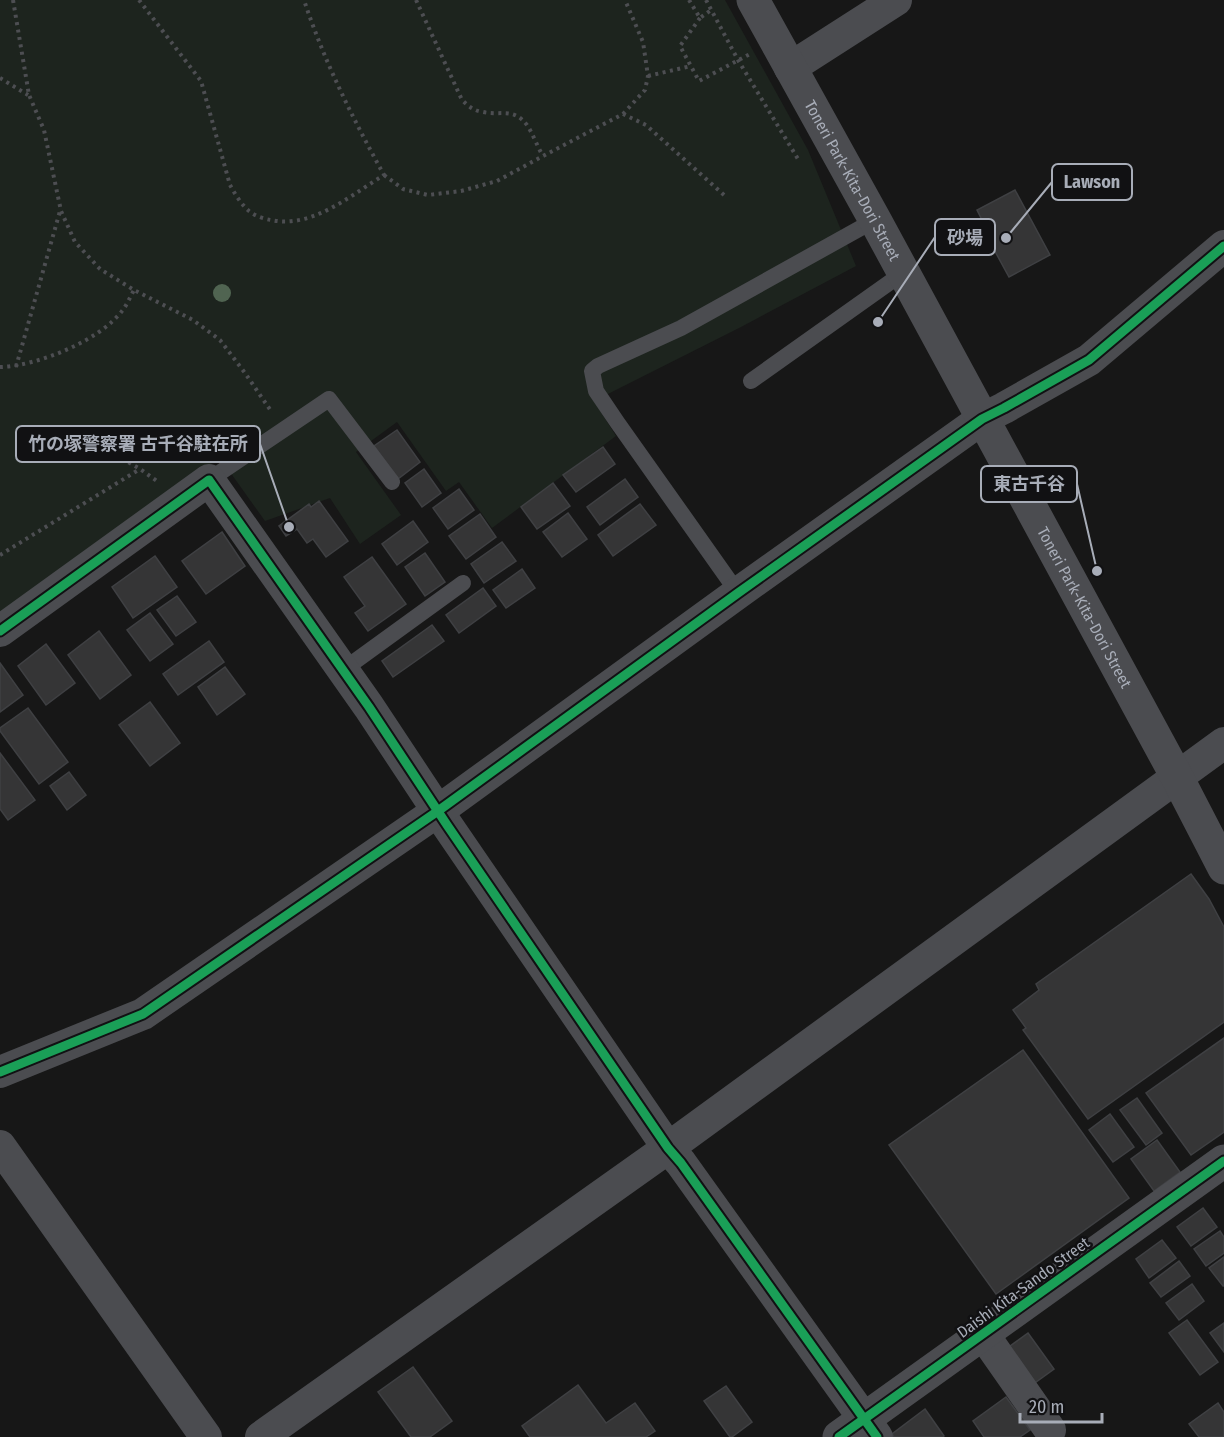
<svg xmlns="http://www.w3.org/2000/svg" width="1224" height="1437" font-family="'Fira Sans Condensed','Noto Sans JP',sans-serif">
<rect width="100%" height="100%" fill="#171717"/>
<path fill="#1d241e" d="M0 0H725L808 150 856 266 741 327 594 401 616 436 492 528 459 482 446 491 397 422 356 452 401 515 360 544 330 498 265 521 220 458 183 481 0 613Z"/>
<g fill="#353536" stroke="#3f4043" stroke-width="1.5">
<path d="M1015 190 1050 255 1009 277 980 224 983 222 977 210Z"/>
<path d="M397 430 420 462 398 479 374 446Z"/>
<path d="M603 447 615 464 576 492 563 475Z"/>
<path d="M424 469 441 493 422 507 405 483Z"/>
<path d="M625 479 638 497 600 525 587 507Z"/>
<path d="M553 483 570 506 537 529 521 507Z"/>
<path d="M459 489 474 510 448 529 433 508Z"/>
<path d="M319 501 348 541 326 557 313 539 307 543 297 529 286 536 279 526 309 504 311 507Z"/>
<path d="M640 504 656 525 613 556 598 535Z"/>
<path d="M568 513 587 539 562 557 543 532Z"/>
<path d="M480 514 496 537 466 559 449 536Z"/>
<path d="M413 521 428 542 397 565 382 544Z"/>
<path d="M222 532 245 566 206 594 182 561Z"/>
<path d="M502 542 516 561 484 583 471 564Z"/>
<path d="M425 553 445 582 425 596 405 567Z"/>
<path d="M155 556 177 587 133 618 112 587Z"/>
<path d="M372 557 406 604 368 631 355 613 365 606 344 577Z"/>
<path d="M522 569 535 588 506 608 493 590Z"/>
<path d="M483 588 496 606 459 633 446 615Z"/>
<path d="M177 596 196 622 176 636 157 610Z"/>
<path d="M150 613 173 644 150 661 127 630Z"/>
<path d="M432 625 444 641 393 677 382 661Z"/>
<path d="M99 631 131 675 100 699 68 655Z"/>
<path d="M209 641 224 662 178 695 163 674Z"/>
<path d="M46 644 75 683 46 705 18 666Z"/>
<path d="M0 663 23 695 0 712Z"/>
<path d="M225 667 245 694 217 715 198 687Z"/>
<path d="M150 702 180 743 150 766 119 725Z"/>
<path d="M28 708 68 762 39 784 0 731V728Z"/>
<path d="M0 753 35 800 8 820 0 809Z"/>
<path d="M69 772 86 795 67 810 50 786Z"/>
<path d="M1191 874 1209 899 1224 927V1022L1088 1119 1023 1030 1026 1028 1013 1010 1039 990 1036 984Z"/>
<path d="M1224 1038V1132L1191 1155 1146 1093Z"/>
<path d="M1023 1050 1129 1198 996 1294 889 1145Z"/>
<path d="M1137 1098 1162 1133 1146 1145 1120 1110Z"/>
<path d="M1110 1114 1134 1147 1113 1162 1089 1130Z"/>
<path d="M1157 1140 1180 1172 1154 1191 1131 1159Z"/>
<path d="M1203 1208 1217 1227 1191 1246 1177 1227Z"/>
<path d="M1220 1231 1224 1237V1253L1206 1266 1194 1249Z"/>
<path d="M1162 1240 1176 1258 1149 1278 1136 1259Z"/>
<path d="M1224 1257V1286H1223L1209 1268Z"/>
<path d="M1179 1261 1190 1276 1161 1297 1150 1283Z"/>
<path d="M1192 1284 1204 1301 1179 1320 1166 1303Z"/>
<path d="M1187 1320 1218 1362 1200 1375 1169 1333Z"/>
<path d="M1224 1323V1352L1210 1333Z"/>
<path d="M1028 1333 1054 1369 1032 1385 1006 1349Z"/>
<path d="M413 1367 452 1421 430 1437H411L378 1392Z"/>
<path d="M578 1385 606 1423 635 1403 655 1431 646 1437H530L522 1426Z"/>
<path d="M726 1386 752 1422 732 1437H730L704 1401Z"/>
<path d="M1006 1397 1030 1430 1020 1437H984L973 1421Z"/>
<path d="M1218 1403 1224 1412V1437H1199L1189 1424Z"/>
<path d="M925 1409 944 1436 943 1437H894L892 1434Z"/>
</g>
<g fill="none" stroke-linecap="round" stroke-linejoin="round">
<g stroke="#4d4e52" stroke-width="4" stroke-dasharray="3 4.5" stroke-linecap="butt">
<path d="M13 0 29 95 44 130 61 211 75 242 100 269 134 290 193 320 220 340 245 373 271 411"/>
<path d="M139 0 201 81 230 185C235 194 241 204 249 211 255 216 264 219 271 220 312 229 351 195 384 175 353 119 324 61 304 0"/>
<path d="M416 0 462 100C468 106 474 111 483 112 501 116 513 107 527 125 533 134 537 146 543 156"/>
<path d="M689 0 700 18 711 10"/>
<path d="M706 0 738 60 798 159"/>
<path d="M700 18 680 46 699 81 750 54"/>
<path d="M648 76 691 66"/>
<path d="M0 78 28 95"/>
<path d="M623 114 645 90 648 76 643 42 625 0"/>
<path d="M384 175 403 189 428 195 461 191 497 181 543 156 623 114 646 125 725 196"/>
<path d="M0 367C37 366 99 341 122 311 127 305 130 297 134 290"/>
<path d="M16 367 60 211"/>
<path d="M109 451 140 469 157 481"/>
<path d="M0 555 140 469"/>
</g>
<g stroke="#4b4c50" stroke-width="16">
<path d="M751 381 903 273"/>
<path d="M209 480 329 399 392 482"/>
<path d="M738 593 617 422 596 391 592 371 598 366 681 328 875 220"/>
<path d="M343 670 463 583"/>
</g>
<g stroke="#4b4c50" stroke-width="32">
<path d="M790 68 896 0"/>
<path d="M0 631 209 480 369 707 447 825 668 1148 681 1163 877 1437"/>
<path d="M0 1072 143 1014 438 811 738 593 982 419 1004 408 1089 360 1224 246"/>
<path d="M0 1146 206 1437"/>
<path d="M983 1334 1050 1430"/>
<path d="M261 1437 668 1148 1224 743"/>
</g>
<g stroke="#4b4c50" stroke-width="33">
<path id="s1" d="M753 0 875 220 1177 777 1224 868"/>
<path d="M839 1437 1224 1161"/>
</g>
<defs>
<g id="cycleway">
<path d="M0 631 209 480 369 707 447 825 668 1148 681 1163 877 1437"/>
<path d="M0 1072 143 1014 438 811 738 593 982 419 1004 408 1089 360 1224 246"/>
<path d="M839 1437 1224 1161"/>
</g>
</defs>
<use href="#cycleway" stroke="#111113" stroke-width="13"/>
<use href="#cycleway" stroke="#1a9f57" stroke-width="9"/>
</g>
<circle fill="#506451" cx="222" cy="293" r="9"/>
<g text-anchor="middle" stroke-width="5" stroke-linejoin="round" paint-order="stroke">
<g font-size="16" fill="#a8adb8" stroke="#111113">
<text dy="6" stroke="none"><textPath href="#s1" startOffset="206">Toneri Park-Kita-Dori Street</textPath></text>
<text dy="6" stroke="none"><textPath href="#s1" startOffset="692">Toneri Park-Kita-Dori Street</textPath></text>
<text transform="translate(1023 1287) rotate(-36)" y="6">Daishi Kita-Sando Street</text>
</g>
</g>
<path fill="none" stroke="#a8adb8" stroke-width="2" d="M1006 238L1052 182M878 322L935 237M289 527L260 444M1097 571L1077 484"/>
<g fill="#a8adb8" stroke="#111113" stroke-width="2">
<circle cx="1006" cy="238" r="6"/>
<circle cx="878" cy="322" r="6"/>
<circle cx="289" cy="527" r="6"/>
<circle cx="1097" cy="571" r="6"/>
</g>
<g fill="#111113" stroke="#a8adb8" stroke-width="2">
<rect x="1052" y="164" width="80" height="36" rx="6"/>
<rect x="935" y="219" width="60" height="36" rx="6"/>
<rect x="16" y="426" width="244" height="36" rx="6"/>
<rect x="981" y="466" width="96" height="36" rx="6"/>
</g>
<g font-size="18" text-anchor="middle" font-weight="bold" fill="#a8adb8">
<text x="1092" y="188">Lawson</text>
<text x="965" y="244">砂場</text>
<text x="138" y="450">竹の塚警察署 古千谷駐在所</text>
<text x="1029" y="490">東古千谷</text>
</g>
<path d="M1020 1413v9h82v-9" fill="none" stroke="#a8adb8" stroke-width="3"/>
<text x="1029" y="1413" font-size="18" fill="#a8adb8" stroke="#111113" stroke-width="4.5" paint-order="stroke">20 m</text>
</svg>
